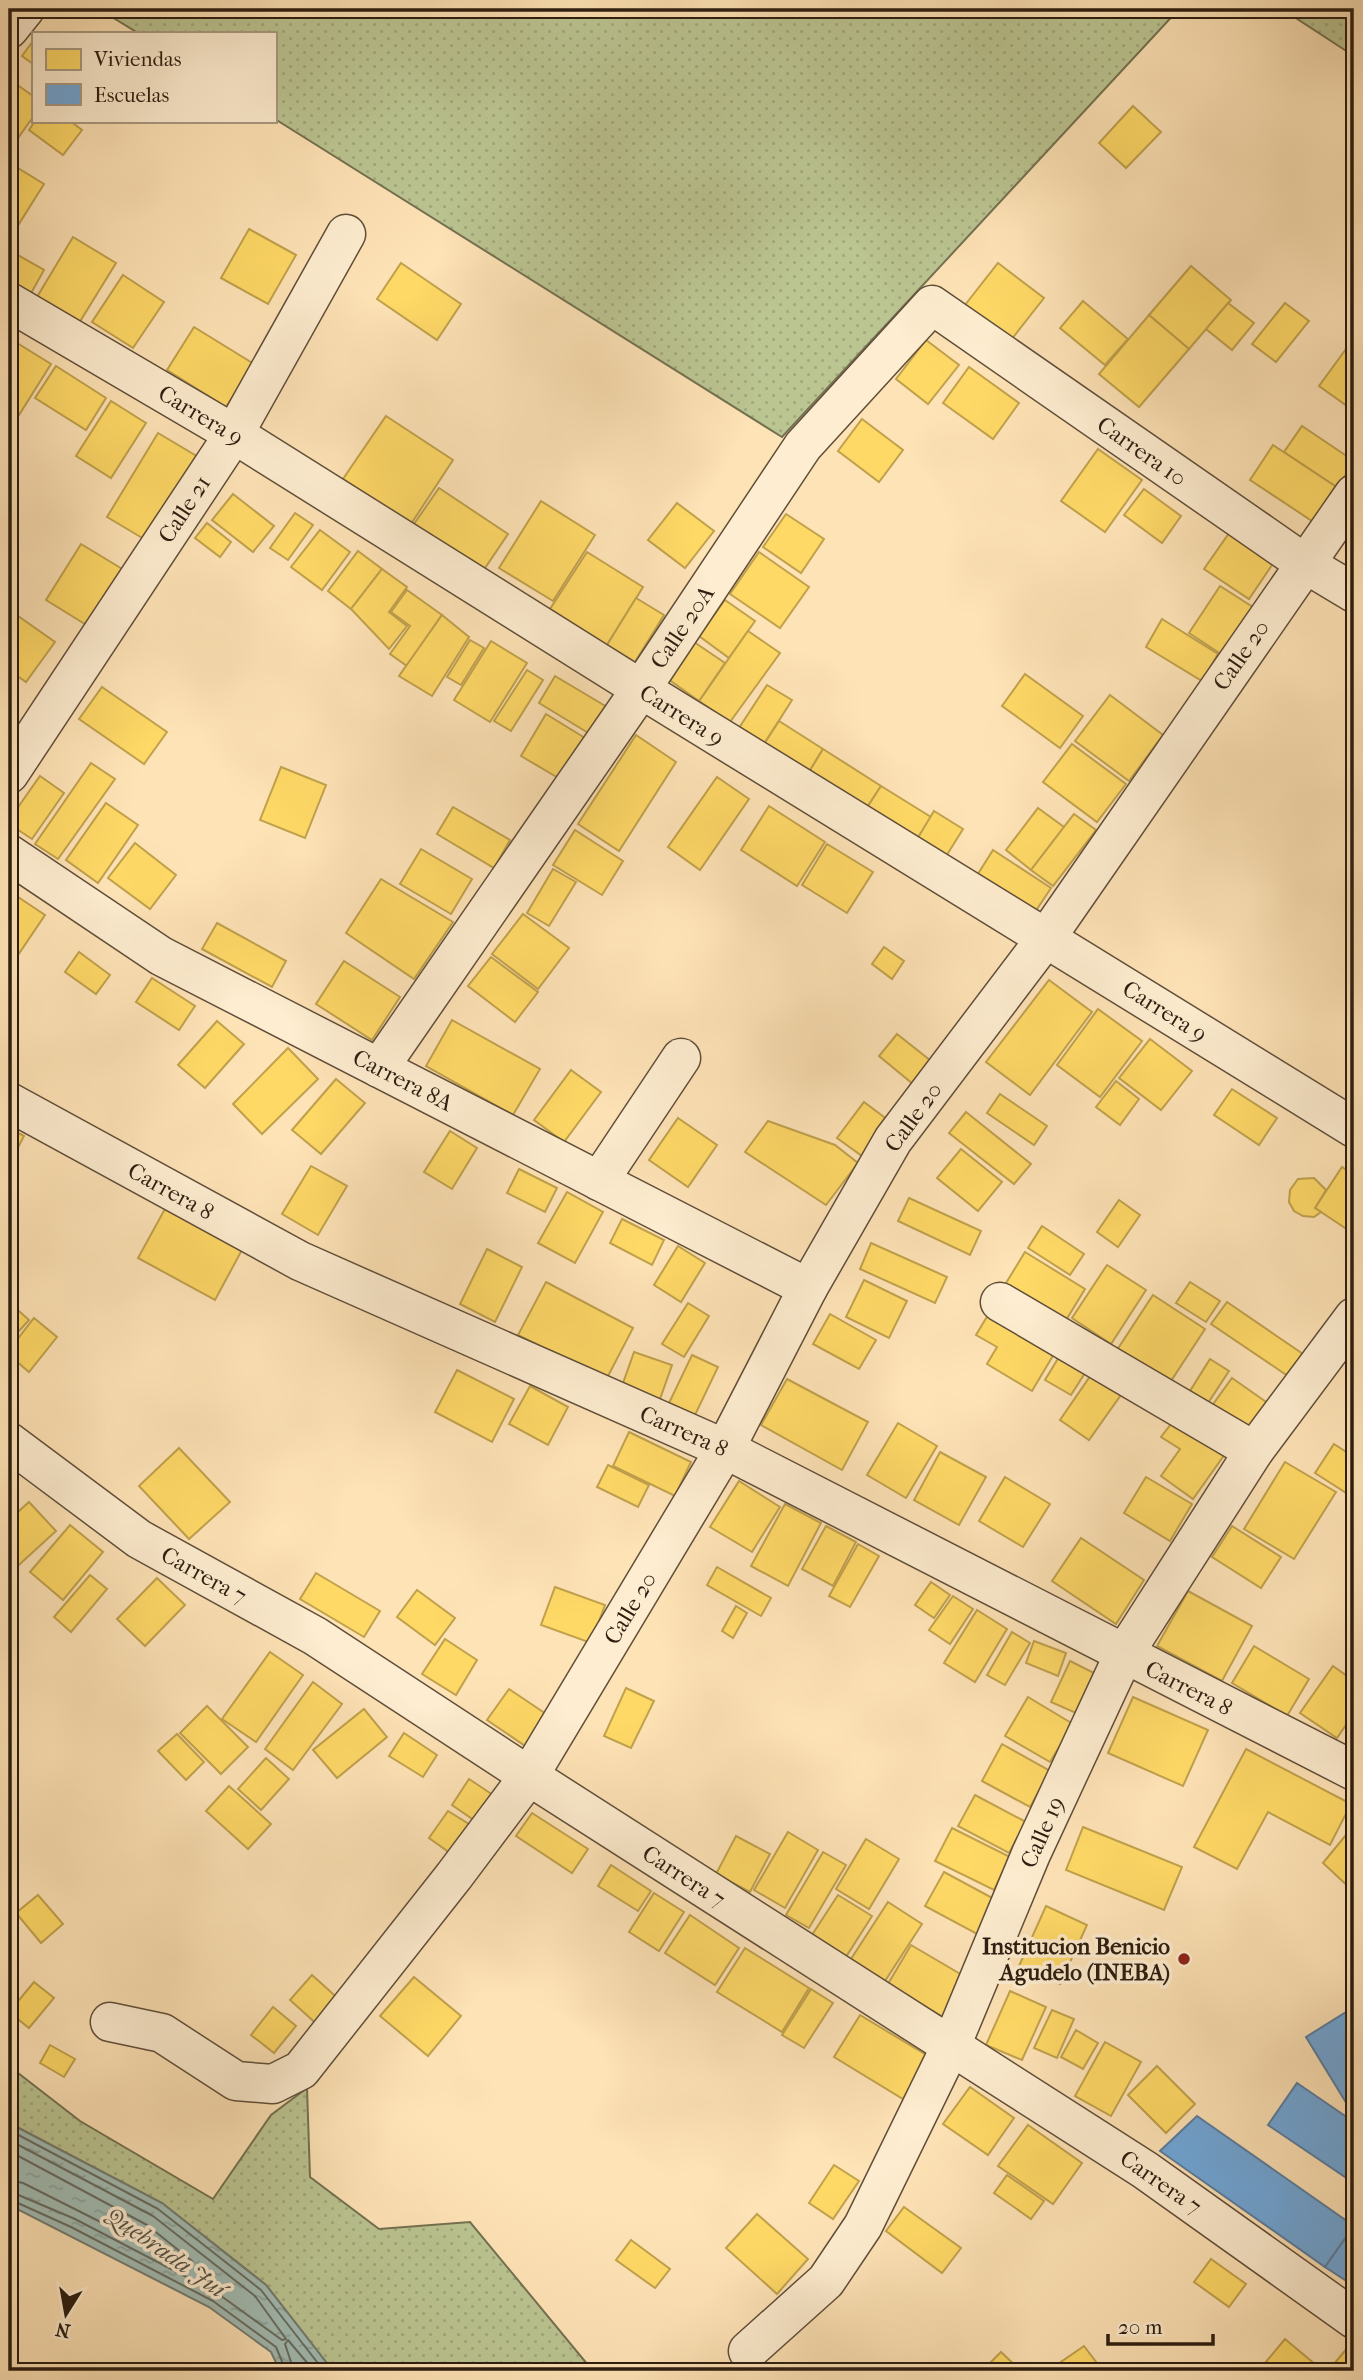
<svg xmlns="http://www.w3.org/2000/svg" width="1363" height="2380" font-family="'IM FELL French Canon',serif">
<defs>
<pattern id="grass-dots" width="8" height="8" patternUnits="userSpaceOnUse" patternTransform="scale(1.75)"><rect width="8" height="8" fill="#bbc592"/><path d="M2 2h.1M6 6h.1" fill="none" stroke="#a1a97d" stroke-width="1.8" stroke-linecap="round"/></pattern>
<pattern id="water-ripples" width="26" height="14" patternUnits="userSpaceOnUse" patternTransform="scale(1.75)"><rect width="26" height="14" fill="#a2bdb5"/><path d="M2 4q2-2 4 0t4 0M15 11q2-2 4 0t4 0" fill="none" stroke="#8ca29b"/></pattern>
</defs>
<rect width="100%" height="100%" fill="#fee3b6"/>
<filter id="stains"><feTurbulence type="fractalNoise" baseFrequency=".00286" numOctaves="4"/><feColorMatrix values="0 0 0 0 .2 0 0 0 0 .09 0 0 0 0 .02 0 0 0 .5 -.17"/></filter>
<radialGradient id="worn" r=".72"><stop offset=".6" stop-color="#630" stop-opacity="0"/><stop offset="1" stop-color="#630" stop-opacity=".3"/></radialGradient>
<g fill="url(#grass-dots)" stroke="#747151" stroke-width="2">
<path d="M99 9H1179L782 437 275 119V33H138Z"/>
<path d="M1282 9H1354V56Z"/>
<path d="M9 2066 80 2121 213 2199 271 2115 307 2088 310 2177 379 2229 470 2222 593 2371H333L266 2285 162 2203 9 2123Z"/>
</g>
<path fill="url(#water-ripples)" stroke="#737d73" stroke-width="2" d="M9 2123 162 2203 266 2285 333 2371H280L271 2352 209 2307 9 2205Z"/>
<g fill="#ffd966" stroke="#c0a14c" stroke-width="2">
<path d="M33 41V64L22 56Z"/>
<path d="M9 79 33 96V117L13 145 9 142Z"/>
<path d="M1133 106 1161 132 1126 168 1099 143Z"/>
<path d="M35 121H70L82 130 63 155 29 130Z"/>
<path d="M13 165 44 184 17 227 9 222V173Z"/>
<path d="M249 229 296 255 268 304 221 278Z"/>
<path d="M73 237 116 263 79 323 37 297Z"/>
<path d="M9 250 44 270 30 295 9 282Z"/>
<path d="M401 263 461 304 437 340 377 299Z"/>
<path d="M998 263 1044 298 1011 340 965 305Z"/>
<path d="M1191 266 1231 300 1189 349 1149 315Z"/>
<path d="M123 275 164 302 133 348 92 322Z"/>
<path d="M1083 301 1128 339 1105 365 1060 328Z"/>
<path d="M1228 303 1254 323 1232 350 1206 329Z"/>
<path d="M1285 303 1309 321 1276 362 1252 344Z"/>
<path d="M1149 315 1189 349 1139 407 1099 374Z"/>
<path d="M194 327 254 364 226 407 167 370Z"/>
<path d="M9 338 51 364 19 415 9 408Z"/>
<path d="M1354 338V411L1319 386Z"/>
<path d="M926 340 959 365 928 404 896 379Z"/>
<path d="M56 366 106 398 86 430 35 398Z"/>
<path d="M969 367 1019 403 993 439 943 403Z"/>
<path d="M111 401 146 423 111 478 76 456Z"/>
<path d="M386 416 453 460 411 524 343 479Z"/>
<path d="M862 419 903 450 879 482 838 451Z"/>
<path d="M1302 426 1354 461 1338 488 1284 452Z"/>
<path d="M158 433 200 458 149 542 107 517Z"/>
<path d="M1273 445 1338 488 1315 523 1250 480Z"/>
<path d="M1098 449 1142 480 1105 532 1061 501Z"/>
<path d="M439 488 508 534 483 571 414 524Z"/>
<path d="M1144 489 1181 516 1162 543 1124 515Z"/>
<path d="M233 494 274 526 253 552 212 520Z"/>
<path d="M541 501 595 535 553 601 499 568Z"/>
<path d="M677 503 714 531 685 568 648 540Z"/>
<path d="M295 513 313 525 288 560 270 548Z"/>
<path d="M786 514 824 539 801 573 763 547Z"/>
<path d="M207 523 231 542 220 557 195 538Z"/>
<path d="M1232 529 1276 559 1249 599 1204 569Z"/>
<path d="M320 530 350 552 322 590 291 567Z"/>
<path d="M81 544 124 570 88 626 46 600Z"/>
<path d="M358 551 382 569 351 609 328 591Z"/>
<path d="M587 552 643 587 607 645 550 609Z"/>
<path d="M759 552 809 587 780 628 730 594Z"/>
<path d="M382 569 407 587 389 612 407 626 389 649 351 609Z"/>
<path d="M1220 586 1256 609 1224 656 1189 633Z"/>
<path d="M407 590 442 615 407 666 390 654 410 626 391 612Z"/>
<path d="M636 598 664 615 635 662 607 645Z"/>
<path d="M725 600 755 621 729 658 699 636Z"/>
<path d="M11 611 55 642 26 682 9 670Z"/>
<path d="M442 615 469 637 432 696 399 676Z"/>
<path d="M1162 619 1218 654 1202 681 1146 647Z"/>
<path d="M748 631 780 653 730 722 699 701Z"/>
<path d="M470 640 484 648 461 685 447 677Z"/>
<path d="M491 641 527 663 490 722 454 700Z"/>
<path d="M694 642 725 663 699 701 668 679Z"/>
<path d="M527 670 543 680 511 731 494 721Z"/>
<path d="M1025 674 1083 716 1060 748 1002 706Z"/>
<path d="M555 676 607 707 590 734 539 703Z"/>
<path d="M767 685 792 700 764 744 739 728Z"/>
<path d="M102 687 167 732 144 764 79 719Z"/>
<path d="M1110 695 1163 735 1129 781 1075 741Z"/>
<path d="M546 714 585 738 560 779 521 756Z"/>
<path d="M779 721 823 749 809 772 764 744Z"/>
<path d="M636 735 676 762 619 851 578 824Z"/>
<path d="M1072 744 1126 784 1097 822 1043 782Z"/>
<path d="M823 749 881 786 866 809 809 772Z"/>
<path d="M91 763 115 779 58 859 35 844Z"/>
<path d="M281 767 326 785 305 838 260 820Z"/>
<path d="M40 776 64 793 32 839 9 824V820Z"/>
<path d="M717 777 749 799 700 870 668 847Z"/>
<path d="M881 786 931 817 916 841 866 809Z"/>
<path d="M106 803 138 825 98 883 66 860Z"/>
<path d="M769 806 825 842 797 886 741 850Z"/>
<path d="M453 807 510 840 494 868 437 834Z"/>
<path d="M1038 808 1064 827 1031 870 1006 850Z"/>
<path d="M934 811 963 829 945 858 916 841Z"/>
<path d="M1074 814 1096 830 1053 886 1031 870Z"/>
<path d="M575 830 623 861 602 895 553 865Z"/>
<path d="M135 843 176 875 150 909 108 878Z"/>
<path d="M827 844 873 872 847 913 802 885Z"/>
<path d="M421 849 472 879 451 914 400 884Z"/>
<path d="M993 850 1051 888 1033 915 976 877Z"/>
<path d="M553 869 576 882 549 926 527 913Z"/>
<path d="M381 879 453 922 414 979 346 933Z"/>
<path d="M9 891 45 915 18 955 9 949Z"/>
<path d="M523 914 569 948 538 989 492 954Z"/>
<path d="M217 923 286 961 272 987 202 949Z"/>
<path d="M884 947 904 961 892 979 872 964Z"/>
<path d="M79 952 110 975 96 994 65 972Z"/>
<path d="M491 957 538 992 515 1022 468 986Z"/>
<path d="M344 961 400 997 372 1040 316 1004Z"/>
<path d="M152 978 195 1006 179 1030 136 1002Z"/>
<path d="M1049 980 1092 1012 1030 1095 986 1062Z"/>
<path d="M1098 1009 1142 1041 1100 1097 1057 1065Z"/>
<path d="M452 1020 540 1069 513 1115 426 1066Z"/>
<path d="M217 1021 244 1044 205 1088 178 1065Z"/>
<path d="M897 1034 931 1061 913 1084 879 1056Z"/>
<path d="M1150 1039 1192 1071 1161 1110 1119 1078Z"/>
<path d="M288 1048 318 1079 262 1134 233 1104Z"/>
<path d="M571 1070 601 1092 564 1142 534 1120Z"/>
<path d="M336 1079 365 1103 321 1154 292 1130Z"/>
<path d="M1116 1081 1139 1099 1120 1125 1096 1107Z"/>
<path d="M1232 1089 1277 1118 1259 1145 1214 1115Z"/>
<path d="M1000 1094 1047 1126 1034 1145 987 1113Z"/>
<path d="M864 1102 888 1120 862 1156 837 1138Z"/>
<path d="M966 1112 1031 1164 1014 1184 949 1133Z"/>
<path d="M678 1118 717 1145 688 1187 649 1160Z"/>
<path d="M768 1121 835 1145 858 1163 826 1205 745 1152Z"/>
<path d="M9 1128 24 1136 9 1165Z"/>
<path d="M450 1131 477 1148 452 1189 424 1172Z"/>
<path d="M961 1149 1002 1182 978 1211 937 1178Z"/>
<path d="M311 1166 347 1186 318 1235 282 1214Z"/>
<path d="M1342 1167 1354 1175V1234L1315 1208Z"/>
<path d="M519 1169 557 1188 545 1212 507 1193Z"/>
<path d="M1314 1178 1326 1190 1315 1208 1321 1212 1314 1217 1303 1216 1294 1211 1289 1202 1290 1190 1298 1179Z"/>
<path d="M567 1192 603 1212 575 1263 538 1243Z"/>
<path d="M909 1198 981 1231 970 1255 898 1221Z"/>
<path d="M1119 1200 1140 1215 1118 1247 1097 1232Z"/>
<path d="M166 1207 243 1248 215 1300 138 1258Z"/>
<path d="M622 1219 664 1240 652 1265 610 1243Z"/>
<path d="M1042 1226 1084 1254 1070 1275 1028 1248Z"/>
<path d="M871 1243 947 1277 935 1303 860 1269Z"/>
<path d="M678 1246 705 1263 681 1302 654 1285Z"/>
<path d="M487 1249 522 1267 495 1322 460 1304Z"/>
<path d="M1025 1252 1085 1289 1063 1325 1003 1288Z"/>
<path d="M1107 1265 1146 1290 1111 1344 1072 1318Z"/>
<path d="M864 1280 907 1301 889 1338 846 1317Z"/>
<path d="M546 1282 633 1328 606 1380 518 1335Z"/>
<path d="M1190 1282 1220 1301 1206 1322 1176 1303Z"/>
<path d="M1153 1295 1205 1329 1169 1384 1117 1350Z"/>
<path d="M1227 1302 1303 1354 1288 1376 1211 1324Z"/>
<path d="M10 1303 29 1320 9 1342V1304Z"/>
<path d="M688 1303 709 1316 684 1357 662 1344Z"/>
<path d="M830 1314 876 1340 859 1369 813 1344Z"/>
<path d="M988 1315 1054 1354 1032 1391 987 1364 997 1347 976 1335Z"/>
<path d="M34 1318 57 1337 29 1372 9 1355V1350Z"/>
<path d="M634 1352 672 1365 660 1399 622 1386Z"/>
<path d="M692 1355 718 1367 695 1415 669 1403Z"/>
<path d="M1059 1357 1085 1373 1071 1395 1045 1380Z"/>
<path d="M1210 1359 1229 1371 1208 1403 1190 1391Z"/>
<path d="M457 1370 514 1399 492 1442 435 1412Z"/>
<path d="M1093 1372 1123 1392 1089 1440 1060 1420Z"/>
<path d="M1232 1378 1269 1404 1249 1433 1211 1407Z"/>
<path d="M787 1379 868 1422 842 1470 761 1425Z"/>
<path d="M530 1386 568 1407 548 1445 509 1424Z"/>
<path d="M1174 1420 1225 1454 1193 1499 1161 1476 1180 1449 1161 1437Z"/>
<path d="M898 1423 937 1446 906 1498 867 1475Z"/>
<path d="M629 1432 691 1462 675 1496 613 1466Z"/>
<path d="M1334 1444 1354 1457V1498L1315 1473Z"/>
<path d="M179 1448 230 1502 189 1539 139 1486Z"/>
<path d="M940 1452 986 1477 959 1525 914 1500Z"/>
<path d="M1285 1462 1336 1492 1294 1559 1244 1529Z"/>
<path d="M608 1465 649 1485 638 1507 597 1487Z"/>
<path d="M1005 1477 1050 1504 1023 1547 979 1521Z"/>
<path d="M1146 1477 1192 1504 1170 1541 1124 1513Z"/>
<path d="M739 1481 780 1507 752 1552 710 1527Z"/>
<path d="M29 1502 56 1531 9 1574V1520Z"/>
<path d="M785 1504 821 1523 788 1586 751 1566Z"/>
<path d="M70 1525 103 1552 63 1600 30 1572Z"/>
<path d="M826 1526 856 1542 833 1586 802 1569Z"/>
<path d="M1232 1526 1281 1557 1261 1588 1212 1557Z"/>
<path d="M1081 1538 1144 1580 1116 1624 1052 1581Z"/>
<path d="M858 1544 879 1556 850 1607 829 1596Z"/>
<path d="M717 1567 771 1598 761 1616 707 1585Z"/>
<path d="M316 1573 380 1611 364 1637 300 1599Z"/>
<path d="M90 1575 107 1589 71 1632 54 1617Z"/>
<path d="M157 1578 185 1605 145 1646 117 1619Z"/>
<path d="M931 1582 950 1595 934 1618 915 1605Z"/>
<path d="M555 1587 605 1605 591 1643 541 1625Z"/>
<path d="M417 1590 455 1618 435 1645 397 1617Z"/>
<path d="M1188 1591 1252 1626 1222 1681 1157 1646Z"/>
<path d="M953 1596 973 1609 950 1644 929 1630Z"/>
<path d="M736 1606 747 1613 733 1638 722 1631Z"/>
<path d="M977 1610 1007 1629 975 1682 944 1663Z"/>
<path d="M1012 1632 1030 1643 1005 1685 987 1675Z"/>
<path d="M445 1639 477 1660 456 1695 422 1674Z"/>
<path d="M1034 1641 1066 1653 1058 1676 1026 1663Z"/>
<path d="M1254 1646 1309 1679 1287 1716 1232 1683Z"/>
<path d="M270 1652 303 1675 256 1742 222 1719Z"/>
<path d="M1070 1661 1094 1673 1076 1713 1051 1702Z"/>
<path d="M1333 1666 1354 1681V1713L1337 1738 1300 1713Z"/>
<path d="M313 1682 342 1704 293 1770 265 1749Z"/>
<path d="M626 1688 654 1701 631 1748 604 1736Z"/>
<path d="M509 1689 555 1720 534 1752 487 1720Z"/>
<path d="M1028 1697 1073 1724 1050 1762 1005 1736Z"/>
<path d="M1133 1697 1208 1730 1183 1786 1108 1753Z"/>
<path d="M207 1706 248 1747 221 1774 180 1733Z"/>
<path d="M364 1709 387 1737 337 1778 313 1750Z"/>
<path d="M404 1733 437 1755 423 1777 389 1756Z"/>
<path d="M177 1734 204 1762 186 1780 158 1751Z"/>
<path d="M1002 1744 1050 1771 1030 1807 982 1781Z"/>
<path d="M1246 1749 1351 1804 1330 1845 1268 1812 1237 1869 1194 1847Z"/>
<path d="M266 1758 289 1779 261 1810 238 1789Z"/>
<path d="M469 1779 499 1799 481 1825 452 1805Z"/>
<path d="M229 1786 271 1824 248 1849 206 1811Z"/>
<path d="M975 1795 1026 1822 1009 1853 958 1826Z"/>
<path d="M448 1811 477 1829 457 1858 429 1838Z"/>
<path d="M532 1813 588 1849 572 1873 516 1836Z"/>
<path d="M1354 1825V1892L1323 1863Z"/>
<path d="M1083 1827 1182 1867 1164 1910 1066 1870Z"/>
<path d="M952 1828 1010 1857 994 1890 935 1861Z"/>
<path d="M788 1832 818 1850 785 1908 754 1890Z"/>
<path d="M736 1836 770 1854 750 1892 716 1874Z"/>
<path d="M866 1839 899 1859 869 1909 836 1889Z"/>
<path d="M823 1852 846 1865 809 1928 786 1915Z"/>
<path d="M611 1865 651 1891 638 1911 598 1886Z"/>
<path d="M944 1872 996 1900 977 1934 925 1906Z"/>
<path d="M654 1893 684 1912 659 1951 629 1932Z"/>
<path d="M38 1895 63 1924 41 1943 16 1913Z"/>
<path d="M838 1895 872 1916 844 1960 810 1938Z"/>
<path d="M888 1902 922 1924 885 1981 851 1959Z"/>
<path d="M1046 1906 1087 1925 1060 1984 1019 1966Z"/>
<path d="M690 1915 739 1948 715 1985 665 1953Z"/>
<path d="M911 1945 974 1982 950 2021 888 1984Z"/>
<path d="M745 1948 809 1988 782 2032 717 1992Z"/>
<path d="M312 1975 342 2002 320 2027 290 2000Z"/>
<path d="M414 1977 461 2016 428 2056 380 2016Z"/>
<path d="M34 1982 54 1998 29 2028 9 2012Z"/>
<path d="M811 1989 833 2003 804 2048 782 2035Z"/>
<path d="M1010 1991 1046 2007 1022 2060 986 2045Z"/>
<path d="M273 2007 296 2026 274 2053 251 2035Z"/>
<path d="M1052 2010 1074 2019 1057 2058 1034 2048Z"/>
<path d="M860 2015 928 2056 903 2099 834 2057Z"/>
<path d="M1076 2030 1098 2043 1083 2069 1061 2057Z"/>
<path d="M1105 2042 1141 2062 1111 2116 1075 2096Z"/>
<path d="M50 2045 75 2059 64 2077 40 2063Z"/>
<path d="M1157 2066 1195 2104 1166 2133 1128 2095Z"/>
<path d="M970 2087 1014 2118 988 2155 943 2124Z"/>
<path d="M1028 2125 1082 2163 1053 2204 998 2166Z"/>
<path d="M834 2165 859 2181 833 2219 809 2203Z"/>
<path d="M1007 2175 1044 2201 1031 2219 994 2193Z"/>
<path d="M904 2207 961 2248 942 2273 886 2231Z"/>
<path d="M757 2214 808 2259 777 2294 726 2248Z"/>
<path d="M631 2240 670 2269 655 2288 616 2260Z"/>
<path d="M1211 2259 1246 2284 1229 2307 1194 2282Z"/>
<path d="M1285 2339 1322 2370 1263 2371 1260 2369Z"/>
<path d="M1354 2340V2371H1328Z"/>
<path d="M1084 2346 1103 2371H1064L1058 2364Z"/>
<path d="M1001 2352 1021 2371H982Z"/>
</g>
<g fill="#6fa8dc" stroke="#5b7e9f" stroke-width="2">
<path d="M1354 2007V2096L1345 2101 1306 2037Z"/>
<path d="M1297 2083 1354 2122V2183L1268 2125Z"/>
<path d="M1197 2116 1354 2226 1325 2267 1160 2151Z"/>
<path d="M1354 2226V2286L1325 2267Z"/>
</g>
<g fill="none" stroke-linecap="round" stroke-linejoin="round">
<g stroke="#676d62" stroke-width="2">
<path d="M9 2130 158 2209 261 2290 324 2371"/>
<path d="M9 2140 153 2216 255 2296 286 2339 282 2340 217 2293 75 2219 9 2191"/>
<path d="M9 2151 147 2225 192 2261 193 2265 188 2266 23 2183 9 2180"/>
<path d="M9 2199 71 2227 213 2301 276 2347 286 2371"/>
<path d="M294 2371 285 2344 288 2340 314 2371"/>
</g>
<defs>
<g id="minor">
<path d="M9 29 25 9"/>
<path d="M9 302 234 434 641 689 1354 1128"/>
<path d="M9 774 234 434 346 234"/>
<path d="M9 854 161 956 808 1288"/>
<path d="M379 1068 641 689 803 446 932 305 1304 563 1354 593"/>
<path d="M9 1102 300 1261 725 1449 1354 1771"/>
<path d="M599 1181 681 1058"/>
<path d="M1000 1302 1254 1451"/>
<path d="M9 1442 139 1539 315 1636 529 1776 1145 2170 1354 2319"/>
<path d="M110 2022 162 2033 236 2081 273 2084 301 2070 454 1876 529 1776 725 1449 808 1288 893 1140 1046 938 1354 494"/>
<path d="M748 2351 826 2281 863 2226 951 2046 1031 1854 1124 1654 1254 1451 1354 1317"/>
</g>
</defs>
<use href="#minor" stroke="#604e3a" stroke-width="41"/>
<use href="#minor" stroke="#feedd0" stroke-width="38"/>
</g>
<circle fill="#8f2418" stroke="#feedd0" stroke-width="2.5" cx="1184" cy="1959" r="7"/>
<g text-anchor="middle" stroke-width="7" stroke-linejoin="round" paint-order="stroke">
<g font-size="23" fill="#2c1d10" stroke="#feedd0">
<text transform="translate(201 415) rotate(31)" y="8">Carrera 9</text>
<text transform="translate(1142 451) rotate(35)" y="8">Carrera 10</text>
<text transform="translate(184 509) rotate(-57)" y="8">Calle 21</text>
<text transform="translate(682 627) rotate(-56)" y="8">Calle 20A</text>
<text transform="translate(1241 655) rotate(-55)" y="8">Calle 20</text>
<text transform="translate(682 715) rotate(32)" y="8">Carrera 9</text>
<text transform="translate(1165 1011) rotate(32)" y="8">Carrera 9</text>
<text transform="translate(403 1080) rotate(27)" y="8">Carrera 8A</text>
<text transform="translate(913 1117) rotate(-54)" y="8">Calle 20</text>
<text transform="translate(171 1191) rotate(29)" y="8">Carrera 8</text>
<text transform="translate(684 1431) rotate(24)" y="8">Carrera 8</text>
<text transform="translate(204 1575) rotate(29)" y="8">Carrera 7</text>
<text transform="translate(630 1608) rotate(-59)" y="8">Calle 20</text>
<text transform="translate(1189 1688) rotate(27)" y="8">Carrera 8</text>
<text transform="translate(1042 1832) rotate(-66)" y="8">Calle 19</text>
<text transform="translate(684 1876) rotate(33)" y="8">Carrera 7</text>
<text transform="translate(1161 2182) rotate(35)" y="8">Carrera 7</text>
</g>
<g font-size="23" font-weight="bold" fill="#2c1d10" stroke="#feedd0" text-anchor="end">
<text x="1170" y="1954">Institucion Benicio<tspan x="1170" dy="26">Agudelo (INEBA)</tspan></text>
</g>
<g font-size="24" font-style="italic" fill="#55554a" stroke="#feedd0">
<text transform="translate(166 2252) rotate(35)" y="8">Quebrada Juí</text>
</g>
</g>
<rect width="1363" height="2380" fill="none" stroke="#fee3b6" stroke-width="35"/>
<rect x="10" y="10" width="1342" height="2359" fill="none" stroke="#2c1d10" stroke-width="3.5"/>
<rect x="18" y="18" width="1328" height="2345" fill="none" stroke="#2c1d10" stroke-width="2"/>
<rect x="32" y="32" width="245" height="91" fill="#feedd0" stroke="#aa9a83" stroke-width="2"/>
<rect x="46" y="49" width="35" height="21" fill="#ffd966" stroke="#aa9a83" stroke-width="2"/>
<text x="94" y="66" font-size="21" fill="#2c1d10">Viviendas</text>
<rect x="46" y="84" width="35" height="21" fill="#6fa8dc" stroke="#aa9a83" stroke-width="2"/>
<text x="94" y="102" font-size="21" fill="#2c1d10">Escuelas</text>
<g transform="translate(66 2314) rotate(191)" stroke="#feedd0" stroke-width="5" paint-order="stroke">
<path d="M0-5L12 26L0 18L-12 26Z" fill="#2c1d10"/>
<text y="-10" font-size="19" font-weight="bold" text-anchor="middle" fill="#2c1d10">N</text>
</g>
<path d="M1108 2334v10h105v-10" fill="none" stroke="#2c1d10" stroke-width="3.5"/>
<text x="1118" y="2334" font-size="21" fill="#2c1d10" stroke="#feedd0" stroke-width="5" paint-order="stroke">20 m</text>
<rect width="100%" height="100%" filter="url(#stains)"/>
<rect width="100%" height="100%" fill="url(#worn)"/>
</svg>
